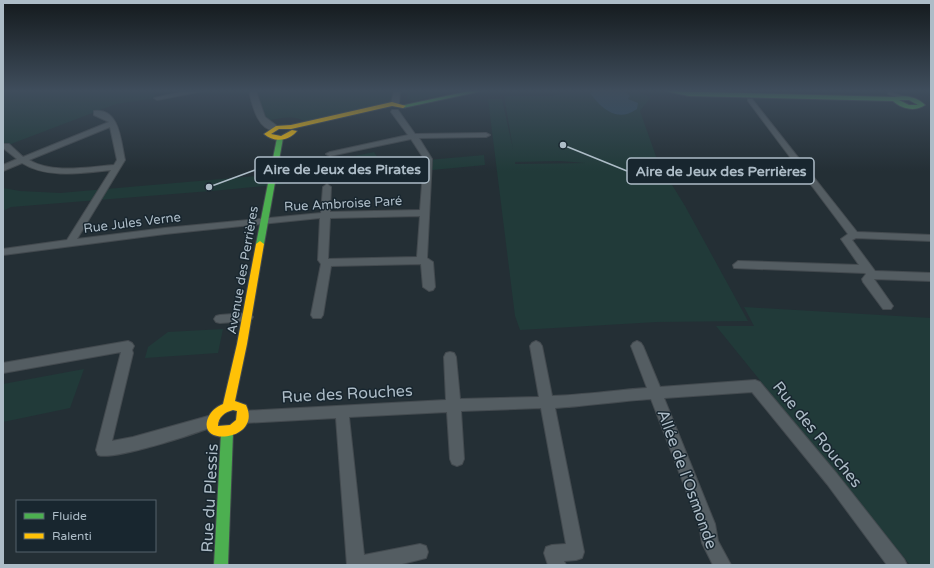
<svg xmlns="http://www.w3.org/2000/svg" width="934" height="568" font-family="'Varela Round',sans-serif">
<rect width="100%" height="100%" fill="#242f35"/>
<g fill="#213a39" fill-rule="evenodd">
<path d="M3 91H153L157 98 116 104 3 147Z"/>
<path d="M257 91H392L391 102 305 122C295 114 278 119 266 121Z"/>
<path d="M408 91H457L414 101 407 99Z"/>
<path d="M572 91H635L651 97 640 111 658 162 685 206 748 321 657 322 520 330 515 316 488 99H502L513 149 504 96H552ZM560 161 585 163 515 164V162Z"/>
<path d="M374 152 382 164 484 155 485 165 223 190 11 207 3 211V188L20 191 60 193 335 169 336 160Z"/>
<path d="M744 307 931 318V565H910L716 326H754Z"/>
<path d="M223 329 218 353 145 358 148 347 168 332Z"/>
<path d="M84 369 70 408 3 422V384Z"/>
</g>
<path fill="#2d4a5e" d="M593 91H625L630 96 628 99 638 103 637 109C617 123 602 109 590 93Z"/>
<g fill="none" stroke-linecap="round" stroke-linejoin="round">
<defs>
<g id="street">
<path d="M185 91H203L157 100 154 98Z"/>
<path d="M249 91H256L265 117 277 126V130C258 133 252 104 249 91Z"/>
<path d="M394 91H400L399 104 395 106 391 104Z"/>
<path d="M888 91 904 97 901 99 888 94Z"/>
<path d="M748 99H752L857 232 931 235V241L856 238 852 240 875 271 931 273V281L874 279 893 306 891 309H883L863 282 862 279 866 274 865 273 734 268 733 265 738 261 859 265 841 239 848 234 806 178 695 176 691 173 695 170 802 173 748 101Z"/>
<path d="M392 110H398L415 134 486 133 490 135 486 137 419 138 432 159 427 258 433 262 435 287 433 290 429 291 423 287 421 264 331 266 323 315 321 318H313L311 315 321 264 318 260 320 218 165 234 3 255V249L67 240 111 170C82 173 47 179 22 163L3 171V165L17 159 3 148V144H9L23 157 109 122 94 115V111C120 107 121 143 125 160L77 239 165 228 321 213 323 187 327 184 331 187 330 212 420 210 424 159 411 139 330 156 326 154 330 152 408 135 391 112ZM110 127 117 160 114 165C87 167 53 174 29 160ZM420 216 417 257 328 259 330 218Z"/>
<path d="M247 313 251 314 253 317 251 320 247 321 220 323 216 322 214 319 216 316 220 315Z"/>
<path d="M128 341 132 343 134 346 132 350 133 353 112 441 133 437 212 415 217 417 219 421 217 425C198 433 113 461 98 455L96 450 121 352 3 373V363Z"/>
<path d="M536 341 540 343 542 346 552 396C584 395 615 390 647 388L631 346 633 343 637 341 641 343 643 346 660 387 755 380 760 382 837 474 904 559 907 565H887L827 484 752 392 664 398 715 524 718 541 731 565H713L702 543 699 524 651 399C619 401 587 406 555 408L584 552 582 558 576 560 564 561 566 565H548L544 553 546 547 552 545 566 544 541 408 461 411 464 459 462 464 457 466 452 464 450 459 447 412 349 417 364 555 420 544 426 546 428 552 426 558 398 565H347L336 418 244 423 239 421 237 417 239 413 244 411 446 400 444 357 446 353 450 352 454 353 456 357 460 399 539 397 530 346 532 343Z"/>
</g>
<g id="fast">
<path d="M469 91H482L403 108 400 106Z"/>
<path d="M665 91 895 97C906 95 917 97 925 105 915 112 902 109 893 101L689 96ZM899 100H909L918 105H909Z"/>
<path d="M280 136 283 138 264 244 260 247 256 244 277 138Z"/>
<path d="M227 428 231 429 233 433 228 565H214L221 433 223 429Z"/>
</g>
<g id="slow">
<path d="M392 102 406 106 403 108 392 106 291 129H279L271 134 281 136 292 130 297 131C289 141 274 143 264 134L276 126 291 125Z"/>
<path d="M260 241 264 244 247 344 235 401 246 405C263 440 196 448 208 418 211 411 216 407 223 404L237 344 256 244ZM233 410 237 411 236 420 230 425 218 426C218 417 225 412 233 410Z"/>
</g>
</defs>
<use href="#street" stroke="#434a4f" stroke-width="2"/>
<use href="#fast" stroke="#434a4f" stroke-width="2"/>
<use href="#slow" stroke="#434a4f" stroke-width="2"/>
<use href="#street" fill="#545d62" fill-rule="evenodd"/>
<use href="#fast" fill="#4caf50" fill-rule="evenodd"/>
<use href="#slow" fill="#ffc107" fill-rule="evenodd"/>
</g>
<linearGradient id="sky" x2="0" y2="1"><stop stop-color="#141a1d"/><stop offset="0.53" stop-color="#3f4d5c"/><stop offset="1" stop-color="#3f4d5c" stop-opacity="0"/></linearGradient>
<rect width="934" height="171" fill="url(#sky)"/>
<g text-anchor="middle" stroke-width="3" stroke-linejoin="round" paint-order="stroke">
<g font-size="13" fill="#adbcc7" stroke="#18262f">
<text transform="translate(343 203) rotate(-3)" y="5">Rue Ambroise Paré</text>
<text transform="translate(132 222) rotate(-7)" y="5">Rue Jules Verne</text>
<text transform="translate(242 270) rotate(-80)" y="5">Avenue des Perrières</text>
</g>
<g font-size="16" fill="#adbcc7" stroke="#18262f">
<text transform="translate(347 393) rotate(-3)" y="6">Rue des Rouches</text>
<text transform="translate(818 434) rotate(51)" y="6">Rue des Rouches</text>
<text transform="translate(688 479) rotate(70)" y="6">Allée de l'Osmonde</text>
<text transform="translate(209 498) rotate(-87)" y="6">Rue du Plessis</text>
</g>
</g>
<path fill="none" stroke="#adbcc7" stroke-width="1.5" d="M209 187L255 170M563 145L627 171"/>
<g fill="#adbcc7" stroke="#18262f" stroke-width="1.5">
<circle cx="209" cy="187" r="4"/>
<circle cx="563" cy="145" r="4"/>
</g>
<g fill="#18262f" stroke="#adbcc7" stroke-width="1.5">
<rect x="255" y="157" width="174" height="26" rx="4"/>
<rect x="627" y="158" width="187" height="26" rx="4"/>
</g>
<g font-size="14" text-anchor="middle" font-weight="bold" fill="#adbcc7">
<text x="342" y="174">Aire de Jeux des Pirates</text>
<text x="721" y="176">Aire de Jeux des Perrières</text>
</g>
<rect width="934" height="568" fill="none" stroke="#adbcc7" stroke-width="8"/>
<rect x="16" y="500" width="140" height="52" fill="#18262f" stroke="#54626c"/>
<rect x="24" y="513" width="20" height="6" fill="#4caf50" stroke="#54626c"/>
<text x="52" y="520" font-size="12" fill="#adbcc7">Fluide</text>
<rect x="24" y="533" width="20" height="6" fill="#ffc107" stroke="#54626c"/>
<text x="52" y="540" font-size="12" fill="#adbcc7">Ralenti</text>
</svg>
